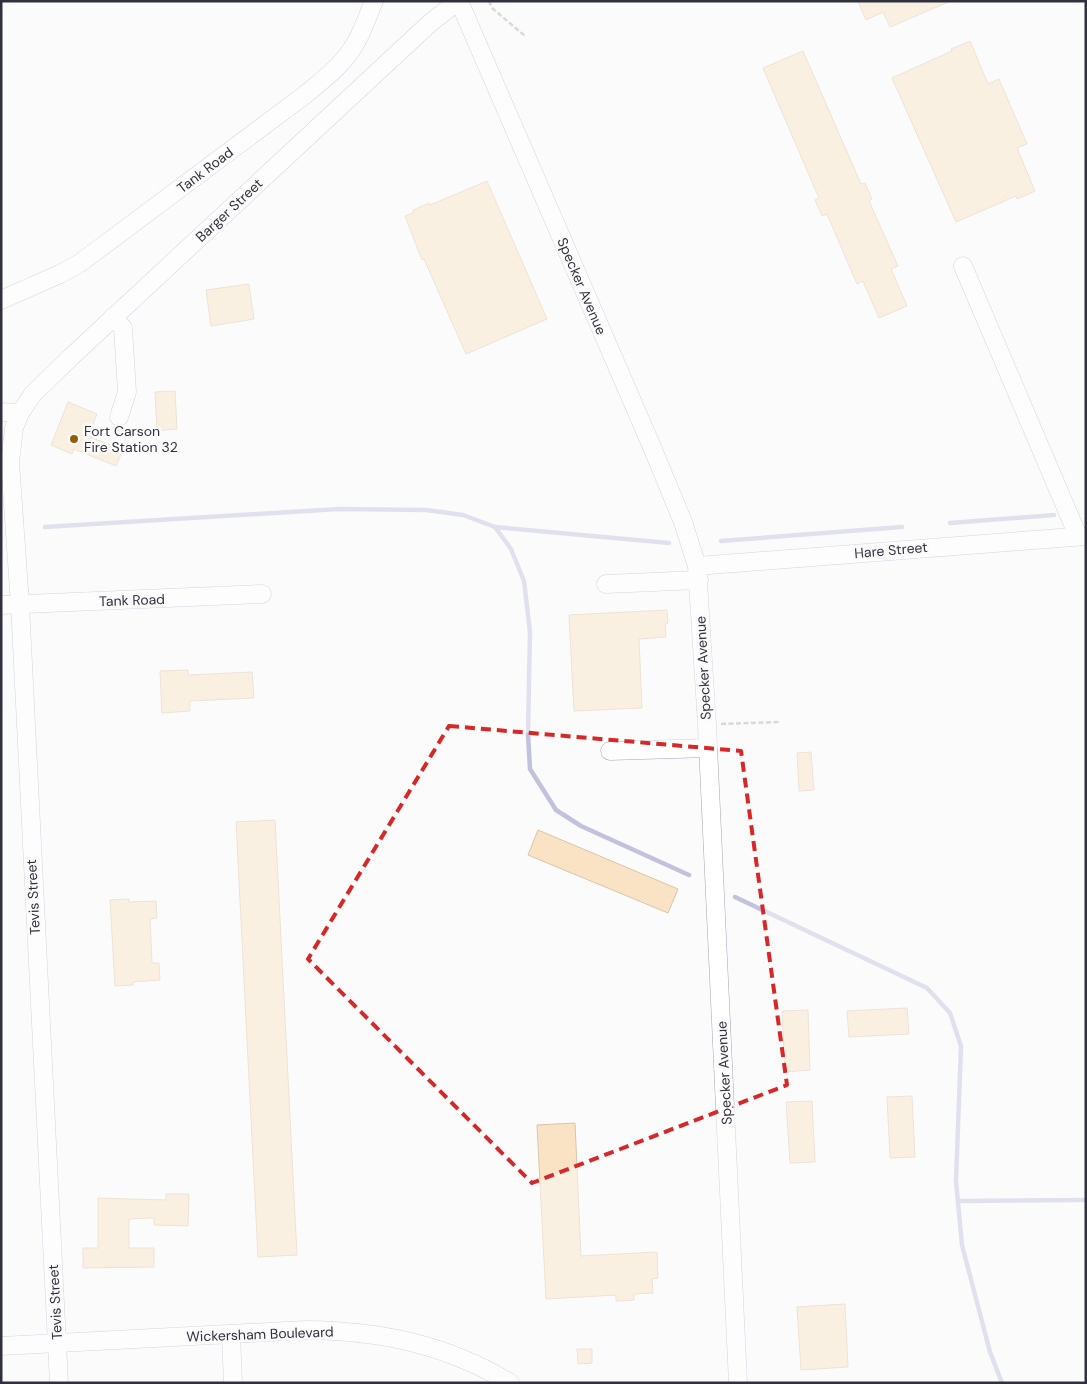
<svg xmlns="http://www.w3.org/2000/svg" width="1087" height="1384" font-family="'DM Sans',sans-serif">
<rect width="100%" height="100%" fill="#fbfbfb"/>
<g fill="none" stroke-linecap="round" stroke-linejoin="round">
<g stroke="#c2c1de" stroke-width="4.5">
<path d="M950 523 1054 515"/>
<path d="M45 527 339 509 426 510 463 515 495 527 511 549 524 581 530 632 528 734 530 769 556 810 581 826 689 875"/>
<path d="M495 527 669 543"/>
<path d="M721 541 902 527"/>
<path d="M735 897 927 988 950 1013 961 1046 956 1181 962 1245 990 1352 1002 1383"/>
<path d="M958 1201 1086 1200"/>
</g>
</g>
<g fill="#f9e3c4" stroke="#dbc5a7">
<path d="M858 1H951L890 27 883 12 866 20Z"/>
<path d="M970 41 988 84 999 79 1027 144 1017 148 1035 191 1017 199 1016 196 956 222 892 78 952 51 951 49Z"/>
<path d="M803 51 861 184 865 183 872 199 869 201 898 266 891 269 907 306 879 318 863 281 857 284 827 214 822 216 815 200 819 198 763 68Z"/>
<path d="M487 181 547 319 466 354 424 259 422 260 405 216 414 212 413 210 429 203 430 205Z"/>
<path d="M249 284 254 319 211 326 206 290Z"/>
<path d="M175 391 177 429 157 431 155 392Z"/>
<path d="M68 402 97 414 88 436 123 450 116 466 74 449 72 454 51 445Z"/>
<path d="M667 610 668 623 665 624 666 637 639 639 642 708 574 711 569 615Z"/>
<path d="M188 670V675L252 672 254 698 190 701V711L162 713 160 671Z"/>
<path d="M811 752 814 790 799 791 797 753Z"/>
<path d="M275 820 297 1255 258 1257 236 822Z"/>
<path d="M538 830 678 889 668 913 528 855Z"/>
<path d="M129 899V902L156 901 157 918 150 919 152 963H159L160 980 133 982V985L115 986 110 900Z"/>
<path d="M907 1008 909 1034 849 1037 847 1011Z"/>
<path d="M808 1010 810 1070 785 1072 782 1011Z"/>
<path d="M912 1096 915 1157 890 1158 887 1097Z"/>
<path d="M812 1101 815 1162 790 1163 786 1102Z"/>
<path d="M575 1123 581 1256 657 1252 658 1278 652 1279 653 1293 634 1294V1300L616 1301V1295L546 1299 537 1125Z"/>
<path d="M166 1194H189L188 1226 154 1225V1218L129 1219V1248H154V1267L83 1268V1248H98V1198L166 1200Z"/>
<path d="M845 1304 848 1367 801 1370 797 1307Z"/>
<path d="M577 1349H592V1363L578 1364Z"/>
</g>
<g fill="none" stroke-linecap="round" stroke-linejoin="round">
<defs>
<g id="minor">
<path d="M459 1 652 447 683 522 697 566 707 725 738 1383"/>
<path d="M963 266 1078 536"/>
<path d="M1 300 60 274 80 263 306 94C324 79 343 65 355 44 363 31 368 15 374 1"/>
<path d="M113 317 123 328 127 392 119 417"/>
<path d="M1 412 20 413 33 394 71 357 429 24 458 1"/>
<path d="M20 413 14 428 10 462 20 604 59 1383"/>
<path d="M697 566 1086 536"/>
<path d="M606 584 699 580"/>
<path d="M1 605 262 594"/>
<path d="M610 751 708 748"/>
<path d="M231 1335 233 1383"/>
<path d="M1 1346 306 1330C380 1331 446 1344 510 1383"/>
</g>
</defs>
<use href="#minor" stroke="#a4a3c4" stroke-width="19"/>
<g stroke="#afafb4" stroke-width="2.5" stroke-dasharray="5 2.5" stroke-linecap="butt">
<path d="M489 1 492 8 525 36"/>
<path d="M721 724 779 722"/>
</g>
<use href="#minor" stroke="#fff" stroke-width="18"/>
</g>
<path d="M0 0H1087V1384H0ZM449 726 741 751 787 1085 532 1183 308 959Z" fill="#fbfbfb" fill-opacity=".55" fill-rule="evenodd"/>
<path fill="none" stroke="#d62828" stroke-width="4" stroke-dasharray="10 6" stroke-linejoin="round" d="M449 726 741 751 787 1085 532 1183 308 959Z"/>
<circle fill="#8d6007" stroke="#fbfbfb" stroke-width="2" cx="74" cy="439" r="5"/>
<g text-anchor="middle" stroke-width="5" stroke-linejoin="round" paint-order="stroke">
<g font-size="14" fill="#31303e" stroke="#fbfbfb">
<text transform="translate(205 170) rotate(-37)" y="5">Tank Road</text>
<text transform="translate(229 210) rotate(-43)" y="5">Barger Street</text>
<text transform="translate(582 286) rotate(67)" y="5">Specker Avenue</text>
<text transform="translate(891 550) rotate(-5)" y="5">Hare Street</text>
<text transform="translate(132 600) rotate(-2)" y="5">Tank Road</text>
<text transform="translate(703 668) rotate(-93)" y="5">Specker Avenue</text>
<text transform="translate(33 897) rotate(-93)" y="5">Tevis Street</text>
<text transform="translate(724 1073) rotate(-93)" y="5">Specker Avenue</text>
<text transform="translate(55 1302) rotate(-93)" y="5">Tevis Street</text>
<text transform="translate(260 1334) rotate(-2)" y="5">Wickersham Boulevard</text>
</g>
<g font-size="14" fill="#31303e" stroke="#fbfbfb" text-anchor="start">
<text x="84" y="436">Fort Carson<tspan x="84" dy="16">Fire Station 32</tspan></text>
</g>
</g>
<rect width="1087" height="1384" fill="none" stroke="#31303e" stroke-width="5"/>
</svg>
